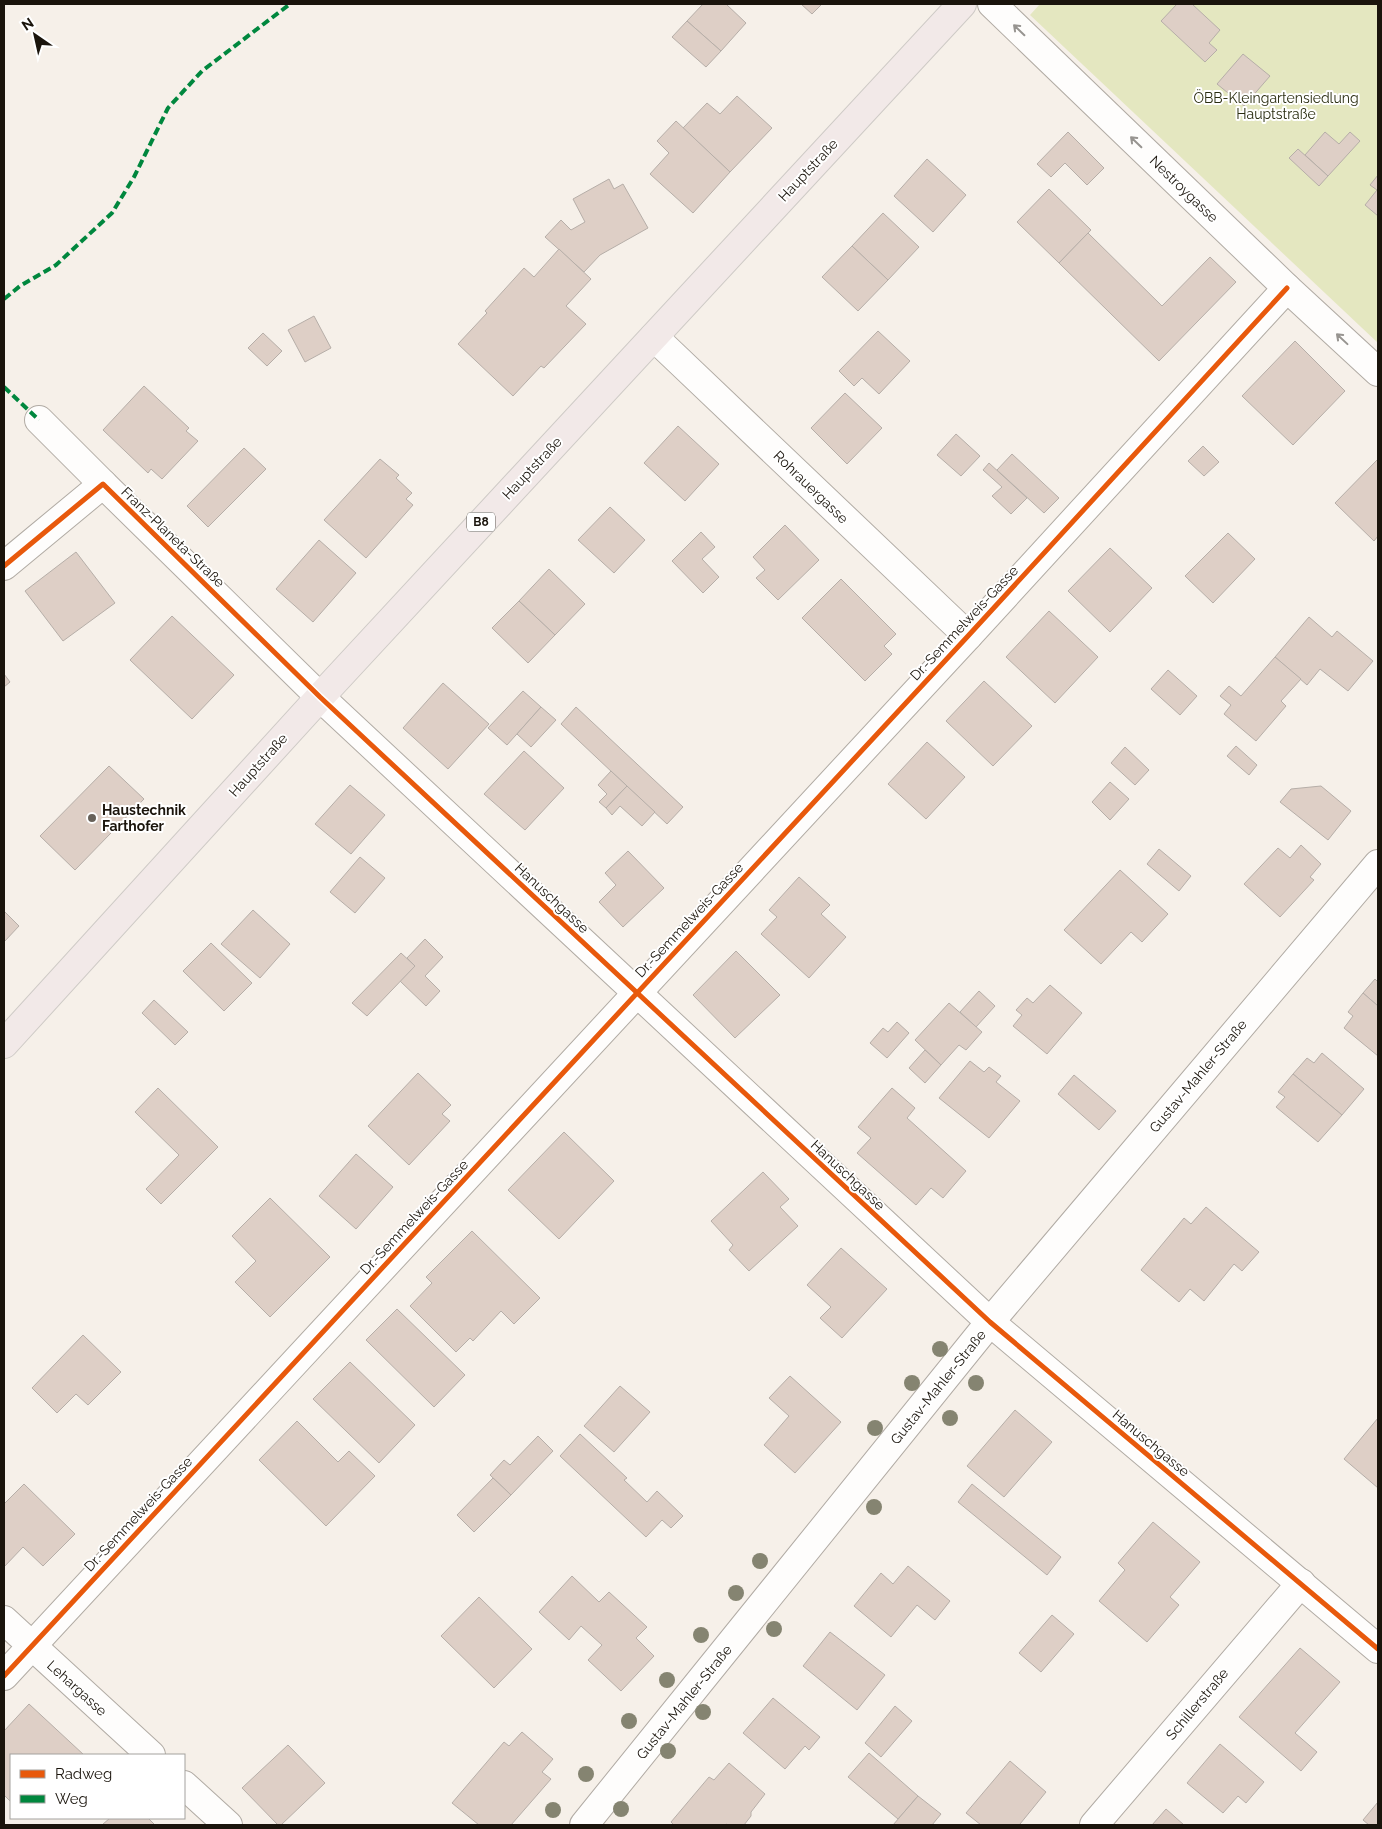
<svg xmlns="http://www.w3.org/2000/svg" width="1382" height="1829" font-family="Raleway,sans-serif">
<rect width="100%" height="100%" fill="#f6f0e9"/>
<path fill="#e4e7c0" d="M1040 4H1378V343L1030 15Z"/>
<g fill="#decfc6" stroke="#b6aea8">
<path d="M703 4H726L746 23 721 51 687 21Z"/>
<path d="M801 4H822L812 14Z"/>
<path d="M1177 4H1192L1220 30 1209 43 1217 50 1205 62 1161 21Z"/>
<path d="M687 21 721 51 706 67 672 37Z"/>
<path d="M1243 54 1270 76 1244 106 1217 84Z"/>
<path d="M737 96 772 128 730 172 683 128 707 103 720 114Z"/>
<path d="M676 121 730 172 693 213 650 174 669 153 657 141Z"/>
<path d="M1068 132 1104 168 1087 185 1065 163 1051 177 1037 164Z"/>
<path d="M1325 132 1339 144 1350 132 1360 141 1328 176 1305 155Z"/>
<path d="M1298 149 1328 176 1319 186 1289 158Z"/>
<path d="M927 159 966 195 933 232 894 196Z"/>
<path d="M1378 175V216L1365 205 1377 190 1370 185Z"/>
<path d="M609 179 614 189 623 184 648 228 600 255 584 272 545 237 561 220 571 230 585 222 573 199Z"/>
<path d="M1049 189 1091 230 1059 263 1017 222Z"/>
<path d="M883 213 919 247 888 280 852 246Z"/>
<path d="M1088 233 1162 306 1210 257 1236 282 1159 361 1059 263Z"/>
<path d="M852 246 888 280 858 311 822 277Z"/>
<path d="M559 249 591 279 566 306 586 324 544 368 541 366 513 396 458 344 487 313 485 311 524 268 534 277Z"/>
<path d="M314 316 331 348 305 362 288 330Z"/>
<path d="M878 331 910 361 879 394 862 378 854 386 839 371Z"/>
<path d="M263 333 282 351 267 366 248 348Z"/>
<path d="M1295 341 1345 391 1293 445 1242 396Z"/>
<path d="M144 386 189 428 186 431 198 441 162 479 151 469 148 473 103 430Z"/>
<path d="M845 393 882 428 847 464 811 428Z"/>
<path d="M678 426 719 464 685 501 644 463Z"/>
<path d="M956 434 980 456 961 476 937 455Z"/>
<path d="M1203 446 1219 462 1204 476 1188 461Z"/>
<path d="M244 448 266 469 208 527 187 506Z"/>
<path d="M1012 454 1059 498 1044 513 997 470Z"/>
<path d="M380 459 399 475 396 478 412 493 406 499 413 505 366 558 324 520Z"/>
<path d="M1378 459V536L1374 541 1335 503Z"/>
<path d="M989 463 1027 498 1011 514 992 496 1002 487 983 470Z"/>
<path d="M610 507 645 540 614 573 578 540Z"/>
<path d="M785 525 819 560 778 600 756 578 765 570 753 557Z"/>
<path d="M701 532 715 547 702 559 719 577 703 593 672 561Z"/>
<path d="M1228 533 1255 559 1213 603 1185 576Z"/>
<path d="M319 540 356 573 313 622 276 589Z"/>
<path d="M1110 548 1152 588 1110 632 1068 591Z"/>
<path d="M76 552 115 603 63 641 25 591Z"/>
<path d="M549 569 585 604 555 635 519 601Z"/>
<path d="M841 579 896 634 884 646 892 654 865 681 802 618Z"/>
<path d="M519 601 555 635 528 663 492 628Z"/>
<path d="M1049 611 1098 657 1055 703 1006 657Z"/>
<path d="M172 616 234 675 192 719 130 660Z"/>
<path d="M1309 617 1332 637 1337 631 1373 661 1348 691 1320 669 1307 685 1275 657Z"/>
<path d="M1275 657 1301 679 1281 701 1286 706 1256 741 1224 714 1231 705 1220 696 1229 686 1241 696Z"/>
<path d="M1168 670 1197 696 1180 715 1151 689Z"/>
<path d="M4 674 10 682 4 687Z"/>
<path d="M984 681 1032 726 993 766 946 721Z"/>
<path d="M443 683 489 724 448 769 403 728Z"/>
<path d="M523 691 541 707 507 745 488 728Z"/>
<path d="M541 707 556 720 531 747 517 734Z"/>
<path d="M576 707 683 807 667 824 561 724Z"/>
<path d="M927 742 965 777 926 819 888 784Z"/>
<path d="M1236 746 1257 765 1249 775 1227 756Z"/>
<path d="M1125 747 1149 770 1135 785 1111 763Z"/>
<path d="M524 751 564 788 525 830 484 794Z"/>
<path d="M109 766 144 799 75 870 40 836Z"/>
<path d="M611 771 627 786 606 808 599 802 607 794 598 785Z"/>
<path d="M1110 782 1129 799 1110 820 1092 802Z"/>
<path d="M350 785 385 815 351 854 315 824Z"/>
<path d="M627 786 655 812 642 826 620 806 612 815 606 808Z"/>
<path d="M1321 786 1351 811 1328 840 1280 802 1291 789Z"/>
<path d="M1301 845 1321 864 1310 877 1314 880 1280 917 1244 884 1278 848 1290 858Z"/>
<path d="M1159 849 1191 876 1179 891 1147 864Z"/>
<path d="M628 851 664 888 623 927 599 902 616 885 605 873Z"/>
<path d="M360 857 385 878 355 913 330 892Z"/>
<path d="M1120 870 1168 914 1142 942 1131 932 1101 964 1064 930Z"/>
<path d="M799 877 830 905 821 914 846 937 809 978 761 934 777 917 769 910Z"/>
<path d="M253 910 290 944 260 978 221 944Z"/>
<path d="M4 911 19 926 4 942Z"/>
<path d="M425 939 443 957 425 976 440 991 426 1006 400 981 415 966 407 958Z"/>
<path d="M211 943 252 983 224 1011 183 971Z"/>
<path d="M736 951 780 995 735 1038 693 995Z"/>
<path d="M401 953 415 966 367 1016 352 1003Z"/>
<path d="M1375 979 1378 982V1006L1363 993Z"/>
<path d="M1050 985 1082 1013 1047 1054 1013 1026 1022 1015 1016 1010 1027 998 1033 1003Z"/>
<path d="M979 991 995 1006 976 1027 960 1012Z"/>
<path d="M1363 993 1378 1006V1056L1344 1028 1353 1016 1348 1012Z"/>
<path d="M154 1000 188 1032 175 1045 142 1013Z"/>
<path d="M949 1003 982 1032 966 1050 959 1045 941 1065 915 1040Z"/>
<path d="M897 1022 909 1033 887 1058 870 1043 883 1028 888 1032Z"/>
<path d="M925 1050 941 1065 925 1083 909 1068Z"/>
<path d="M1322 1053 1364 1089 1342 1115 1293 1074 1307 1058 1314 1063Z"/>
<path d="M970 1061 984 1072 989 1067 1001 1076 996 1082 1020 1101 989 1138 939 1098Z"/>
<path d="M418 1073 451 1105 442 1114 450 1121 409 1165 368 1126Z"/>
<path d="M1293 1074 1342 1115 1318 1142 1276 1107 1285 1097 1278 1092Z"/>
<path d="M1074 1075 1116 1111 1099 1130 1058 1094Z"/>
<path d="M158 1088 218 1147 161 1204 146 1189 179 1155 135 1112Z"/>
<path d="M892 1088 915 1108 907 1118 966 1171 943 1198 931 1188 916 1205 857 1153 871 1138 858 1127Z"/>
<path d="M564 1132 614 1181 559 1239 508 1190Z"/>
<path d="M356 1154 393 1187 356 1229 319 1196Z"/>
<path d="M763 1172 789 1199 780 1207 798 1226 749 1271 729 1250 733 1245 711 1221Z"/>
<path d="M270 1198 330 1257 270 1317 235 1282 256 1261 232 1236Z"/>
<path d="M1206 1207 1259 1252 1242 1271 1234 1264 1204 1301 1190 1289 1179 1302 1141 1270 1184 1218 1191 1224Z"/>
<path d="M472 1231 540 1298 514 1324 501 1311 473 1341 470 1338 456 1352 410 1306 432 1283 426 1277Z"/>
<path d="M841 1248 887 1289 842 1338 820 1318 831 1307 807 1285Z"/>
<path d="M397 1309 465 1375 434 1407 366 1340Z"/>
<path d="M83 1335 121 1372 88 1405 76 1394 57 1413 32 1388Z"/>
<path d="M350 1362 415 1425 379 1463 313 1399Z"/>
<path d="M790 1376 841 1422 795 1473 764 1445 789 1416 769 1398Z"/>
<path d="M620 1386 650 1412 614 1452 584 1426Z"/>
<path d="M1015 1410 1052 1442 1004 1497 967 1466Z"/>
<path d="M1378 1418V1488L1344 1459Z"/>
<path d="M297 1421 338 1462 349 1451 375 1476 326 1526 259 1460Z"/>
<path d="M580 1434 627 1478 624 1480 647 1502 657 1491 683 1516 671 1528 662 1520 646 1537 560 1456Z"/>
<path d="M538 1436 553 1451 511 1495 490 1475 504 1460 510 1465Z"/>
<path d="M493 1478 511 1495 474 1532 457 1515Z"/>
<path d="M24 1484 75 1534 43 1566 23 1547 4 1567V1504Z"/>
<path d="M972 1484 1061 1557 1047 1575 958 1502Z"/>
<path d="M1153 1522 1200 1562 1170 1597 1179 1605 1147 1642 1099 1601 1125 1570 1118 1563Z"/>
<path d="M908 1566 950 1601 935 1620 917 1605 891 1637 854 1606 881 1573 893 1584Z"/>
<path d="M572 1576 599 1602 609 1592 647 1627 636 1638 654 1656 621 1691 588 1660 602 1645 581 1626 569 1640 539 1612Z"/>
<path d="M479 1597 532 1649 494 1688 441 1636Z"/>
<path d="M1052 1615 1074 1634 1041 1672 1019 1653Z"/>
<path d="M830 1632 885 1675 857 1710 803 1666Z"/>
<path d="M1300 1648 1340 1682 1295 1733 1317 1752 1301 1771 1239 1717Z"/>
<path d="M773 1698 820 1737 809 1750 805 1746 785 1769 743 1733Z"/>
<path d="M29 1704 84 1755H11V1802L4 1795V1731Z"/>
<path d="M895 1706 912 1721 881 1757 865 1743Z"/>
<path d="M522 1732 553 1759 542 1772 551 1779 511 1825H479L452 1803 504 1742 509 1746Z"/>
<path d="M1220 1744 1264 1782 1246 1803 1238 1796 1223 1813 1187 1783Z"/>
<path d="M288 1745 325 1783 281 1825H278L242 1788Z"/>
<path d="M869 1753 918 1796 898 1819 848 1777Z"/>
<path d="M1010 1761 1046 1792 1020 1824 1022 1825H981L966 1813Z"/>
<path d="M729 1763 765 1794 751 1812V1816L744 1825H728L726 1824 725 1825H674L671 1822 709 1777 714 1780Z"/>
<path d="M918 1796 941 1814 932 1825H893Z"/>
<path d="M1378 1802V1825H1369L1363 1820Z"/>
<path d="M1166 1809 1184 1825H1152Z"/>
<path d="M110 1818H148L155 1825H102Z"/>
</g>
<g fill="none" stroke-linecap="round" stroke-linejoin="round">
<defs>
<g id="minor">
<path d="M992 4 1287 288 1378 372"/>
<path d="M654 337 968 636"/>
<path d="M39 420 103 484"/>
<path d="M4 566 103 484 320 697 990 1322 1378 1649"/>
<path d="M4 1620 151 1755"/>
<path d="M4 1676 968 636 1287 288"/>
<path d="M184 1785 228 1825"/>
<path d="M584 1825 990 1322 1378 864"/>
<path d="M1094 1825 1301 1583"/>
</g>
<path id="major" d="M4 1044 320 697 962 4"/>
</defs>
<use href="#minor" stroke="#b1aba4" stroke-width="30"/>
<use href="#major" stroke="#cecac6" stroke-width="30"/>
<use href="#minor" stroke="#fefdfc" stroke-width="28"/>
<use href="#major" stroke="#f2e9e8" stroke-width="28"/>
<g stroke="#00873e" stroke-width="4" stroke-dasharray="8 4" stroke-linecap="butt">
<path d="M4 299 20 286 56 265 112 213 134 177 168 108 202 71 290 4"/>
<path d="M4 387 39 420"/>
</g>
<defs>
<g id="cycleway">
<path d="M4 566 103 484 320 697 990 1322 1378 1649"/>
<path d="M4 1676 968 636 1287 288"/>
</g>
</defs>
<use href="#cycleway" stroke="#fff" stroke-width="8"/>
<use href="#cycleway" stroke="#e8590c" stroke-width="5"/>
</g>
<g fill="#858471">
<circle cx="940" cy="1349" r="8"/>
<circle cx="912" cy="1383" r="8"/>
<circle cx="976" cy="1383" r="8"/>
<circle cx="950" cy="1418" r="8"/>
<circle cx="875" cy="1428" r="8"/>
<circle cx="874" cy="1507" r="8"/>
<circle cx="760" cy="1561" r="8"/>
<circle cx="736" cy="1593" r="8"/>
<circle cx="774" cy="1629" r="8"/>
<circle cx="701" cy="1635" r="8"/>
<circle cx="667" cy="1680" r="8"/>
<circle cx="703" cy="1712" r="8"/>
<circle cx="629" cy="1721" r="8"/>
<circle cx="668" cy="1751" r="8"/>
<circle cx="586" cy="1774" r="8"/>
<circle cx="621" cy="1809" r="8"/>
<circle cx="553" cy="1810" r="8"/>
</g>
<defs><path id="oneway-shaft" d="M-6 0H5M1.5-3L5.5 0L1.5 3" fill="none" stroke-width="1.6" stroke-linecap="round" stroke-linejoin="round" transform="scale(1.25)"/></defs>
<g stroke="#979490">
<use href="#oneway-shaft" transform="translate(1019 30) rotate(-136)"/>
<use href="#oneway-shaft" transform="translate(1136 142) rotate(-136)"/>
<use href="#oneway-shaft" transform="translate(1342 339) rotate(-137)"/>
</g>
<circle fill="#676159" stroke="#fff" stroke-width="2" cx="92" cy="818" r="5"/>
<g text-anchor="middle" stroke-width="4" stroke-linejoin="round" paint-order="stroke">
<rect fill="#fff" stroke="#5f5a55" stroke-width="1" x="467" y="512.5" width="28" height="19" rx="4"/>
<g font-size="12" font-weight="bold" fill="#1a140c">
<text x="481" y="526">B8</text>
</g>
<g font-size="14" fill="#292c0f" stroke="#fff">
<text x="1276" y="103">ÖBB-Kleingartensiedlung<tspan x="1276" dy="16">Hauptstraße</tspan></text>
</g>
<g font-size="14" fill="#1a140c" stroke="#fff">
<text transform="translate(808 170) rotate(-47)" y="5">Hauptstraße</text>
<text transform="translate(1184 189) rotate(44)" y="5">Nestroygasse</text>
<text transform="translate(532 468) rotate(-47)" y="5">Hauptstraße</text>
<text transform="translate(811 487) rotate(44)" y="5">Rohrauergasse</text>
<text transform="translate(173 537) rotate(44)" y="5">Franz-Planeta-Straße</text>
<text transform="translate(964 623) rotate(-47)" y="5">Dr.-Semmelweis-Gasse</text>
<text transform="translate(258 765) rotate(-48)" y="5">Hauptstraße</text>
<text transform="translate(552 898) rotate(43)" y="5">Hanuschgasse</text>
<text transform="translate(689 920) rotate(-47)" y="5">Dr.-Semmelweis-Gasse</text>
<text transform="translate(1198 1076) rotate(-50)" y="5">Gustav-Mahler-Straße</text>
<text transform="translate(848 1175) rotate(43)" y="5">Hanuschgasse</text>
<text transform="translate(414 1217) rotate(-47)" y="5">Dr.-Semmelweis-Gasse</text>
<text transform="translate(938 1387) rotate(-51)" y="5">Gustav-Mahler-Straße</text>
<text transform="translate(1151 1443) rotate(40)" y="5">Hanuschgasse</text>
<text transform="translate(138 1514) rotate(-47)" y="5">Dr.-Semmelweis-Gasse</text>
<text transform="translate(77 1688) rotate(42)" y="5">Lehargasse</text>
<text transform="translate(684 1702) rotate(-51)" y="5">Gustav-Mahler-Straße</text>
<text transform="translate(1197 1704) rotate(-50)" y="5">Schillerstraße</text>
</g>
<g font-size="14" font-weight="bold" fill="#1a140c" stroke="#fff" text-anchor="start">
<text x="102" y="815">Haustechnik<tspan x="102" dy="16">Farthofer</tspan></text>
</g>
</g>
<rect width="1382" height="1829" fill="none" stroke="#1a140c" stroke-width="10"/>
<rect x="10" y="1754" width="175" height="65" fill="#ffffff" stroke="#a3a19e"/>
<rect x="20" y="1770" width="25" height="8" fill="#e8590c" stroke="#a3a19e"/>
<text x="55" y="1779" font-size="15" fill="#1a140c">Radweg</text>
<rect x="20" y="1795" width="25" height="8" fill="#00873e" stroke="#a3a19e"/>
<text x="55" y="1804" font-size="15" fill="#1a140c">Weg</text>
<g transform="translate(35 35) rotate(326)" stroke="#ffffff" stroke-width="4" paint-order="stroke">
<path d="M0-4L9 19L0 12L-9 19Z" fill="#1a140c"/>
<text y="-8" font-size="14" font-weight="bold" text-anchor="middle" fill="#1a140c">N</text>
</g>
</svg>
